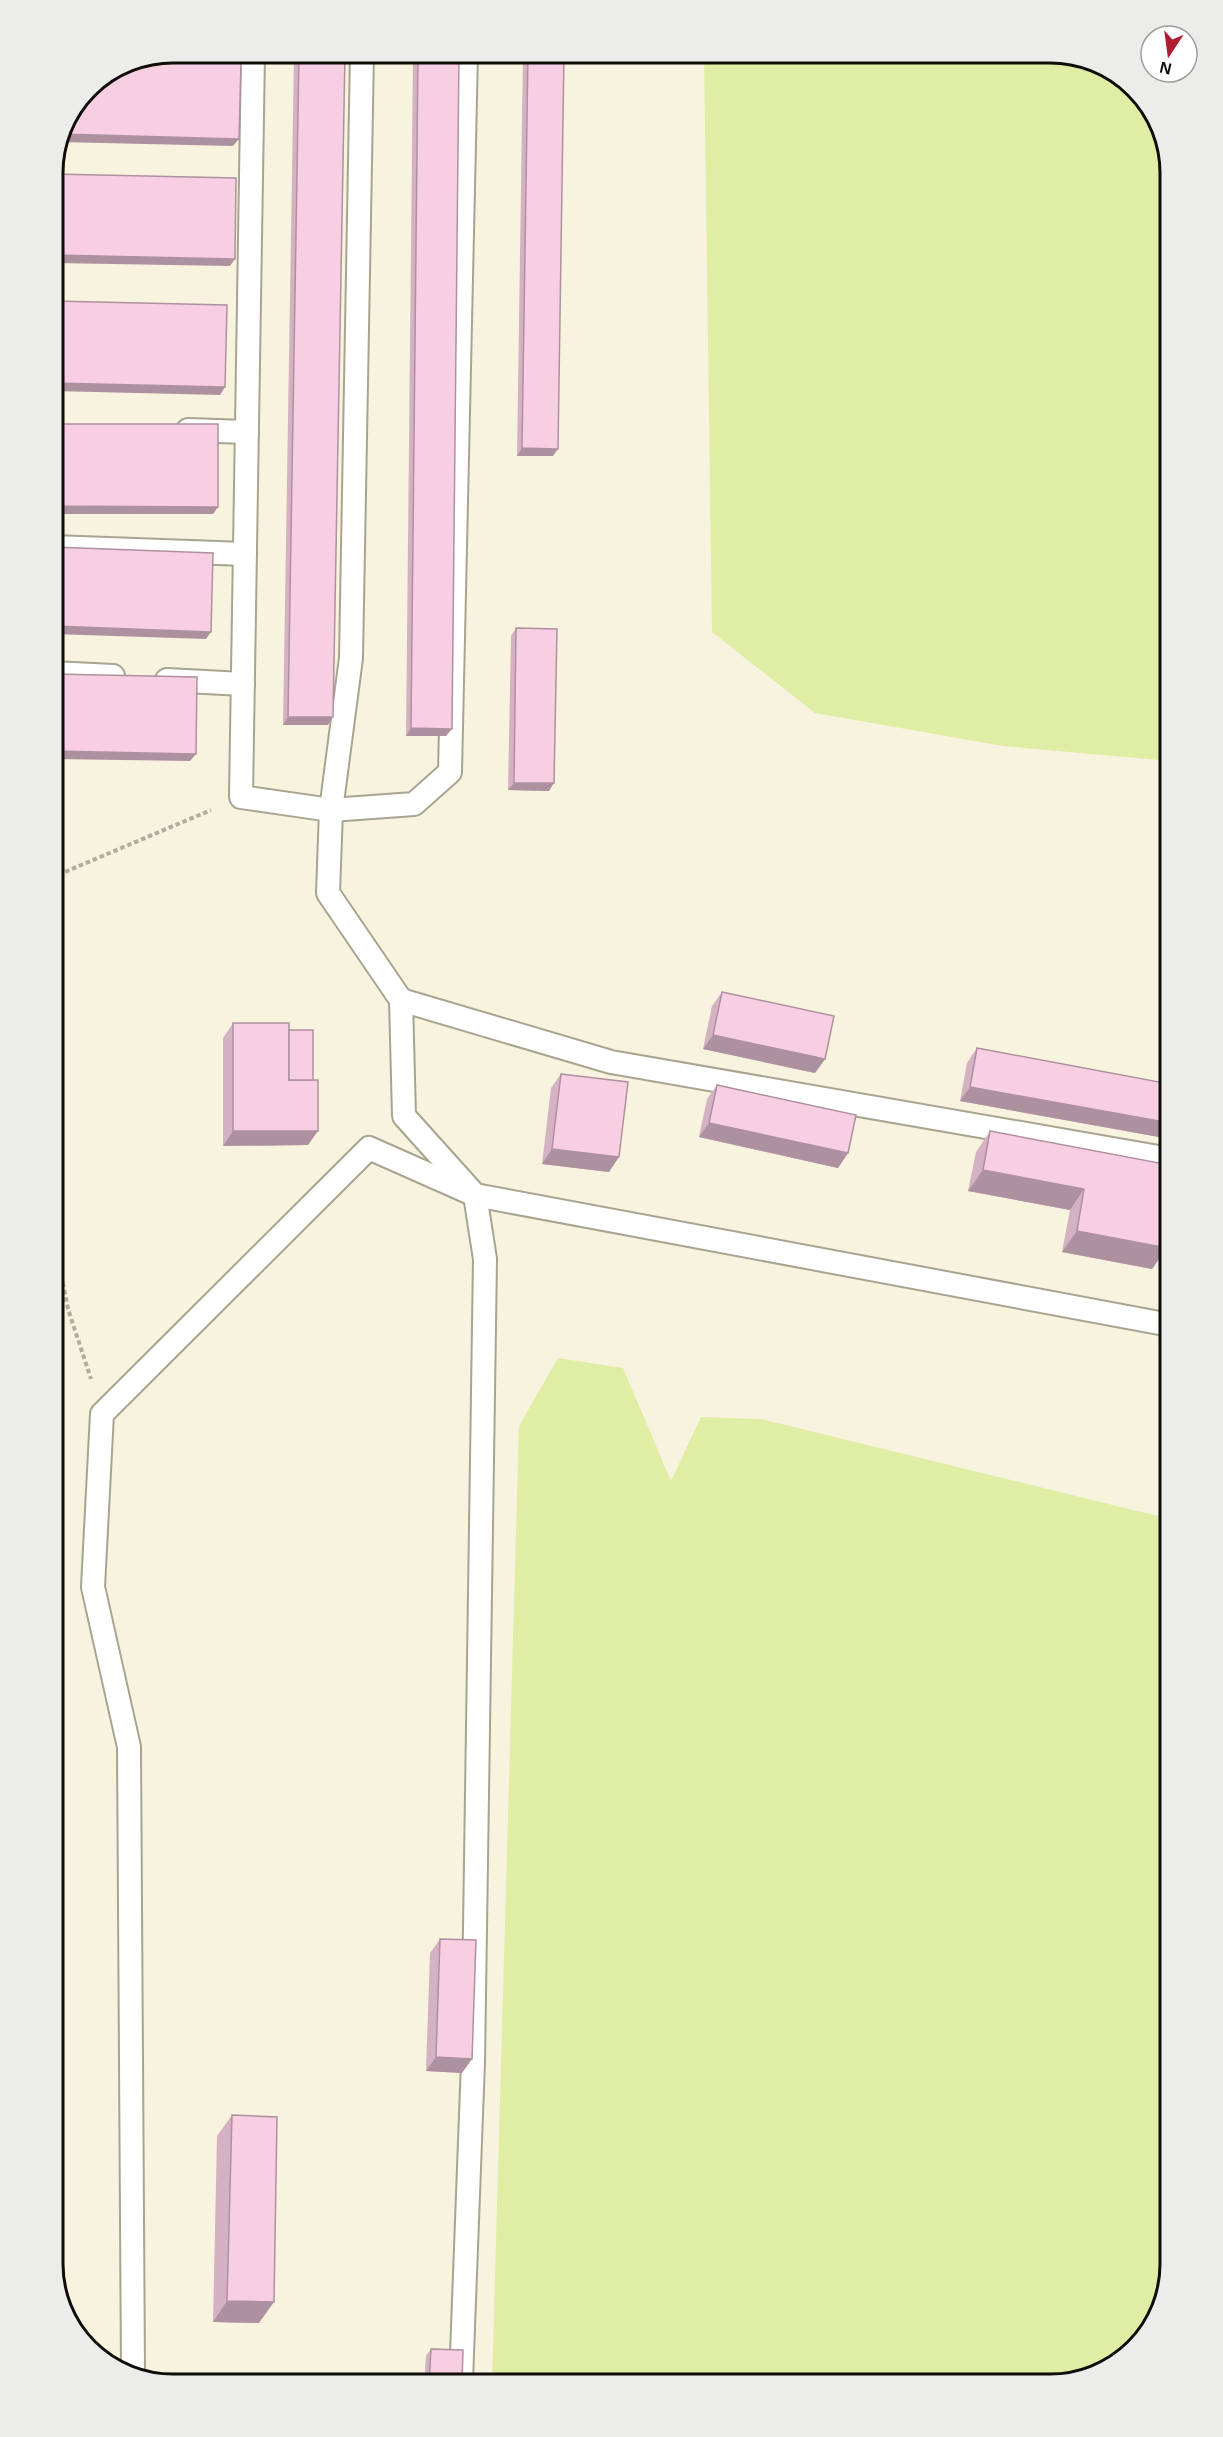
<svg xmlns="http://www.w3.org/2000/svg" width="1223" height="2437" font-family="Helvetica,sans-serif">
<rect width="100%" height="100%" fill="#f8f3de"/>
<g fill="#e0eda4">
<path d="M704 53H1059L1123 77 1161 127 1170 173V761L1003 746 815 713 712 632Z"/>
<path d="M558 1358 623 1368 671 1481 701 1417 761 1419 1170 1519V2265L1150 2331 1096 2375 1050 2384H492L519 1426Z"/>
</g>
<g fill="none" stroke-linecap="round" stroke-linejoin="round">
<defs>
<g id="lane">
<path d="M172 53 253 56"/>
<path d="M253 53 241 797 331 810 414 804 450 772 466 53"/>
<path d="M362 53 351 658 331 810 328 893 401 1000 404 1116 475 1195 485 1259 473 2062 461 2380"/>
<path d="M188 430 247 432"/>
<path d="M53 547 245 554"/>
<path d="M53 673 113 676"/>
<path d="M167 680 243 684"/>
<path d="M401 1000 611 1062 1170 1159"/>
<path d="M133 2373 129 1747 93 1587 102 1414 369 1148 475 1195 1170 1325"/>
</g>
</defs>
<use href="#lane" stroke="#a8a490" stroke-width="26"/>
<g stroke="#b1ad9c" stroke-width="4" stroke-dasharray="4.5 3" stroke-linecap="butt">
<path d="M53 928 60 874 211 810"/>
<path d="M53 1231 68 1309 91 1379"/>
</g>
<use href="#lane" stroke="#fff" stroke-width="22"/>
</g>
<g fill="#d5b2c2">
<path d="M294 53H345L333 717 328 725H283Z"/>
<path d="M413 53H459L446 736H406Z"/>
<path d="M523 53H564L553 456H517Z"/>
<path d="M516 628 549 791 508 790 511 636Z"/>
<path d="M722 992 825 1059 815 1073 703 1049 712 1006Z"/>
<path d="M233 1023 289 1030 308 1145 223 1146V1038Z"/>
<path d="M977 1048 1170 1084V1139L960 1101 967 1063Z"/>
<path d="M561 1074 609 1172 542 1164 551 1088Z"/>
<path d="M717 1085 848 1153 838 1168 699 1137 707 1099Z"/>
<path d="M990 1131 1170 1165 1167 1248 1152 1269 1062 1252 1070 1210 968 1191 976 1152Z"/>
<path d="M440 1939 462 2073 426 2071 430 1953Z"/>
<path d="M232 2115 259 2323 213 2322 217 2136Z"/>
<path d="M431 2349 462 2384H424L426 2356Z"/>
</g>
<g fill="#ae919e">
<path d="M60 134 239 139 233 146 58 142Z"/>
<path d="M53 255 235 259 230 266 53 263Z"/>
<path d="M53 383 225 387 220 395 53 391Z"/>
<path d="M522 448 558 449 553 456H517Z"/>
<path d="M53 506 218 507 213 514H53Z"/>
<path d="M53 626 211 632 206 639 53 634Z"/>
<path d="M288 717H333L328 725H283Z"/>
<path d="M411 728 452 729 446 736H406Z"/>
<path d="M53 751 196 754 190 761 53 759Z"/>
<path d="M514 783H554L549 791 508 790Z"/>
<path d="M713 1035 825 1059 815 1073 703 1049Z"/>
<path d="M970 1087 1170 1123V1139L960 1101Z"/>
<path d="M709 1123 848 1153 838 1168 699 1137Z"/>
<path d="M233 1131H318L308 1145 223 1146Z"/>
<path d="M552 1149 619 1157 609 1172 542 1164Z"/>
<path d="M983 1170 1084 1189 1070 1210 968 1191Z"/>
<path d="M1077 1231 1167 1248 1152 1269 1062 1252Z"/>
<path d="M436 2057 472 2059 462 2073 426 2071Z"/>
<path d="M227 2301 274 2302 259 2323 213 2322Z"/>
</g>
<g fill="#f8cfe2" stroke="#ae919e" stroke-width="1.5">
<path d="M299 53H345L333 717H288Z"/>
<path d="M418 53H459L452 729 411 728Z"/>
<path d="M528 53H564L558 449 522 448Z"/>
<path d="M139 59 241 62 239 139 60 134 62 126 88 87 127 62Z"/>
<path d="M53 174 236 178 235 259 53 255Z"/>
<path d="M53 301 227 305 225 387 53 383Z"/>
<path d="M53 424H218V507L53 506Z"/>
<path d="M53 547 213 553 211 632 53 626Z"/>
<path d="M516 628 557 629 554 783H514Z"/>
<path d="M53 674 197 677 196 754 53 751Z"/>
<path d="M722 992 834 1016 825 1059 713 1035Z"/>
<path d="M233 1023H289V1080H318V1131H233Z"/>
<rect x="289" y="1030" width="24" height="50"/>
<path d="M977 1048 1170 1084V1123L970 1087Z"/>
<path d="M561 1074 628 1082 619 1157 552 1149Z"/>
<path d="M717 1085 856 1115 848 1153 709 1123Z"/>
<path d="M990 1131 1170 1165V1229L1167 1248 1077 1231 1084 1189 983 1170Z"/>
<path d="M440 1939 476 1940 472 2059 436 2057Z"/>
<path d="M232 2115 277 2117 274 2302 227 2301Z"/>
<path d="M431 2349 463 2350 462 2384H429Z"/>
</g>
<path d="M0 0H1223V2437H0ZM173 63H1050A110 110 0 0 1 1160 173V2264A110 110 0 0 1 1050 2374H173A110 110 0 0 1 63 2264V173A110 110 0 0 1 173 63Z" fill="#ececeb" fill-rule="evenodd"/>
<path fill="none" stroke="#0f0d07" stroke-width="3" d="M173 63H1050A110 110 0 0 1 1160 173V2264A110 110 0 0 1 1050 2374H173A110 110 0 0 1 63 2264V173A110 110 0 0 1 173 63Z"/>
<g transform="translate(1169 54) rotate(193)"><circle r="28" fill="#ffffff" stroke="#9f9e9c" stroke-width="1.5"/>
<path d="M0-4.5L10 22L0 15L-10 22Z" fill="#b01d30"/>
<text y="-9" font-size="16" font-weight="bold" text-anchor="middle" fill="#0f0d07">N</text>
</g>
</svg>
